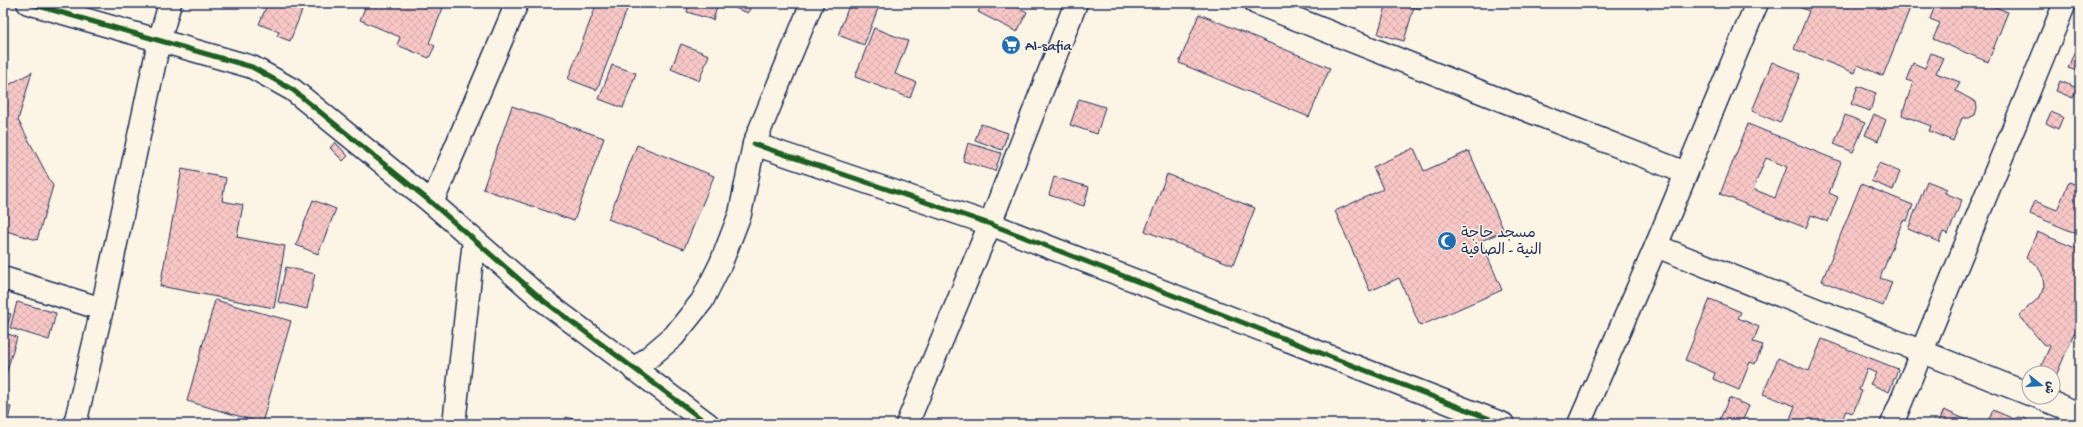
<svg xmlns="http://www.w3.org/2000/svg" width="2083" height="427" font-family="'Gochi Hand','Playpen Sans Arabic',sans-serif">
<defs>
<pattern id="building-cross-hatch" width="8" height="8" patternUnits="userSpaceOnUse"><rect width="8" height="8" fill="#f9c8c6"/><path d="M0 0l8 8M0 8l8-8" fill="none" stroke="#d5acac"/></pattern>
</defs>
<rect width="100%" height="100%" fill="#fcf5e5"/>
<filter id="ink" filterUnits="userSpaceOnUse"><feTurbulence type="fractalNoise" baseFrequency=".025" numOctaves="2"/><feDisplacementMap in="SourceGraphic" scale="8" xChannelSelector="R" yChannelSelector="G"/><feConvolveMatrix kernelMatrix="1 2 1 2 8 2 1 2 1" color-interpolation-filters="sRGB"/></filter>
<g filter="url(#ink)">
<g fill="url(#building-cross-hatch)" stroke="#1b2f5e" fill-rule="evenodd">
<path d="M268 3H305L290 41 277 36 279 32 259 24Z"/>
<path d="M367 3H445L429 43 435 46 429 58 397 45 400 37 360 20Z"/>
<path d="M597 3 629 4 597 90 568 79Z"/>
<path d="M689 3H704L717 7 713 20 687 12Z"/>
<path d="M722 3H752L748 13Z"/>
<path d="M850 3H872L879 6 864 45 838 35Z"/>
<path d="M982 3H1010L1027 12 1017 32 978 12Z"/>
<path d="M1387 3H1400L1414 7 1404 41 1378 34Z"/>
<path d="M1406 3H1423L1420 9Z"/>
<path d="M1795 3H1912L1883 76 1858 65 1855 73 1794 49 1809 11 1794 5Z"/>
<path d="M1936 3H1995L1993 6 2008 12 1988 62 1933 39 1940 23 1930 19Z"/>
<path d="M1199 14 1330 68 1309 117 1179 63Z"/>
<path d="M874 28 908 41 895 74 916 82 910 98 855 77Z"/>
<path d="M2079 40 2080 41V72L2068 68Z"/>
<path d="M681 44 709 55 699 81 671 69Z"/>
<path d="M1931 53 1943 58 1936 73 1960 82 1956 91 1976 102 1977 108 1975 115 1969 118H1962L1953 141 1929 131 1931 126 1902 115 1913 82 1906 80 1913 63 1925 68Z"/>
<path d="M1772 62 1800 74 1780 123 1752 111Z"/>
<path d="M612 65 636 73 623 108 599 99Z"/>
<path d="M32 72 18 120 53 186 37 240 3 230V88Z"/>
<path d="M2060 81 2077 88 2073 98 2056 91Z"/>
<path d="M1858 86 1876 93 1870 111 1851 104Z"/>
<path d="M1079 99 1105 107 1097 134 1070 125Z"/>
<path d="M512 106 604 138 574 221 483 189Z"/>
<path d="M2051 112 2063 117 2058 129 2046 123Z"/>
<path d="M1874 114 1886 120 1878 141 1865 135Z"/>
<path d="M1845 115 1865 123 1853 152 1834 144Z"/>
<path d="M981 124 1008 133 1002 150 975 140Z"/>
<path d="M1748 124 1841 162 1829 193 1838 197 1828 222 1811 215 1806 228 1720 194ZM1766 158 1787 167 1775 198 1753 189Z"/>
<path d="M335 142 348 156 343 161 330 148Z"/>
<path d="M968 143 1001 153 995 171 963 161Z"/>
<path d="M637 145 714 176 684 249 608 219Z"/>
<path d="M1414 148 1424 171 1469 151 1504 231 1481 241 1502 290 1420 326 1399 278 1370 291 1335 211 1383 189 1373 167Z"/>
<path d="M1879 163 1900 172 1893 190 1871 181Z"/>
<path d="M182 169 226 178 222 201 243 205 237 237 285 246 274 308 160 286Z"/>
<path d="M1167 174 1255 208 1233 265 1145 231Z"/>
<path d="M1054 177 1089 187 1084 206 1049 195Z"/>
<path d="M1927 181 1947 189 1945 193 1962 200 1948 234 1943 232 1939 242 1908 229Z"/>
<path d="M2069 182 2080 186V235L2030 214 2035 201 2057 210Z"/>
<path d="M1861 184 1913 205 1907 221 1903 220 1880 278 1892 282 1883 306 1822 281Z"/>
<path d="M313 200 336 209 318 254 296 245Z"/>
<path d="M2037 232 2080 250V328L2077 334 2074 333 2056 376 2040 369 2050 346 2043 344 2019 315 2040 297 2044 286 2042 274 2036 264 2026 258Z"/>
<path d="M286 267 315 274 307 309 278 302Z"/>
<path d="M1710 299 1741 312 1738 318 1759 327 1753 342 1763 345 1755 364 1750 362 1739 390 1713 379 1715 373 1685 360Z"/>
<path d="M215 300 291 321 262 423 187 401Z"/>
<path d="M17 302 56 313 49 340 10 328Z"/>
<path d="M3 312 11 314 5 333 17 337 3 384Z"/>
<path d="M1822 339 1898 369 1889 392 1870 384 1876 373 1867 369 1859 390 1862 391 1853 413 1846 411 1840 424H1788L1795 406 1763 394 1778 358 1809 371Z"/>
<path d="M1729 398 1749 406 1741 424H1718Z"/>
<path d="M3 405 11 407 7 424H3Z"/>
<path d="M1944 410 1976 424H1938Z"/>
<path d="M1993 410 2014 419 2018 417 2025 418 2031 424H1987Z"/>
<path d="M566 417 593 424H565Z"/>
</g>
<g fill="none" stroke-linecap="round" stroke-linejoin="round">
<defs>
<g id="minor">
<path d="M28 3 252 67 293 90 432 203 544 301 708 424"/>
<path d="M1256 3 1686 173"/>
<path d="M754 144 990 224 1503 424"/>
<path d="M432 203 517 3"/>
<path d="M1656 246 2029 394"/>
<path d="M3 278 102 309"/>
<path d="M634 370 674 336 702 301 721 263 740 214 754 144 812 3"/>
<path d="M2038 397 2080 414"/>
<path d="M75 424 102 309 159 42 170 3"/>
<path d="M454 424 474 240"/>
<path d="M907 424 990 224 1076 3"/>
<path d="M1579 424 1656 246 1757 3"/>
<path d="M1892 424 2065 3"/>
</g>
</defs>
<use href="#minor" stroke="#1b2f5e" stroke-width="25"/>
<use href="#minor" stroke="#fcf5e5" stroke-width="22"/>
<defs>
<g id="cycleway">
<path d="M28 3 252 67 293 90 432 203 544 301 708 424"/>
<path d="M754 144 990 224 1503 424"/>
</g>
</defs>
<use href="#cycleway" stroke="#fcf5e5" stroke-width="8"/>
<use href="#cycleway" stroke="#1b5e20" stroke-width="5"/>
</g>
</g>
<defs>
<symbol id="supermarket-disc" viewBox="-11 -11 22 22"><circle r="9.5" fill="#1f6fb2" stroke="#fcf5e5"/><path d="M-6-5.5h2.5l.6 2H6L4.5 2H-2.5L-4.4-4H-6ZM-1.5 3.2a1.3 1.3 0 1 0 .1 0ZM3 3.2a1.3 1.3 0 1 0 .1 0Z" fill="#fff"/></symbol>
<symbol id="mosque-disc" viewBox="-11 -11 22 22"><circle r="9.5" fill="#1f6fb2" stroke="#fcf5e5"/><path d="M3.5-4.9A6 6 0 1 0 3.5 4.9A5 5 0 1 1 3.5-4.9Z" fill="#fff"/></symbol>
</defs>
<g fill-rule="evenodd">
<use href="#supermarket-disc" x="1000" y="34" width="22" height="22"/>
<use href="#mosque-disc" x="1436" y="230" width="22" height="22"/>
</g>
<g text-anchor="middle" stroke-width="3" stroke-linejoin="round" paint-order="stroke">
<g font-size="15" fill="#1b2f5e" stroke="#fcf5e5" text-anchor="start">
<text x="1025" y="50">Al-safia</text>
<text x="1461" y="237">مسجد حاجة<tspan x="1461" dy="17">النية - الصافية</tspan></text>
</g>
</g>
<rect width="2083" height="427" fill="none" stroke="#fcf5e5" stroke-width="16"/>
<rect x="8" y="8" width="2067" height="411" fill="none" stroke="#1b2f5e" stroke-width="1.5" filter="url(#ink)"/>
<g transform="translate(2041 385) rotate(107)"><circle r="19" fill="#fcf5e5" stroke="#a2a6af"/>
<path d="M0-3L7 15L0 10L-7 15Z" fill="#1f6fb2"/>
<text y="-6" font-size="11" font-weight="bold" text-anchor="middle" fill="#1b2f5e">ش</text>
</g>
</svg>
